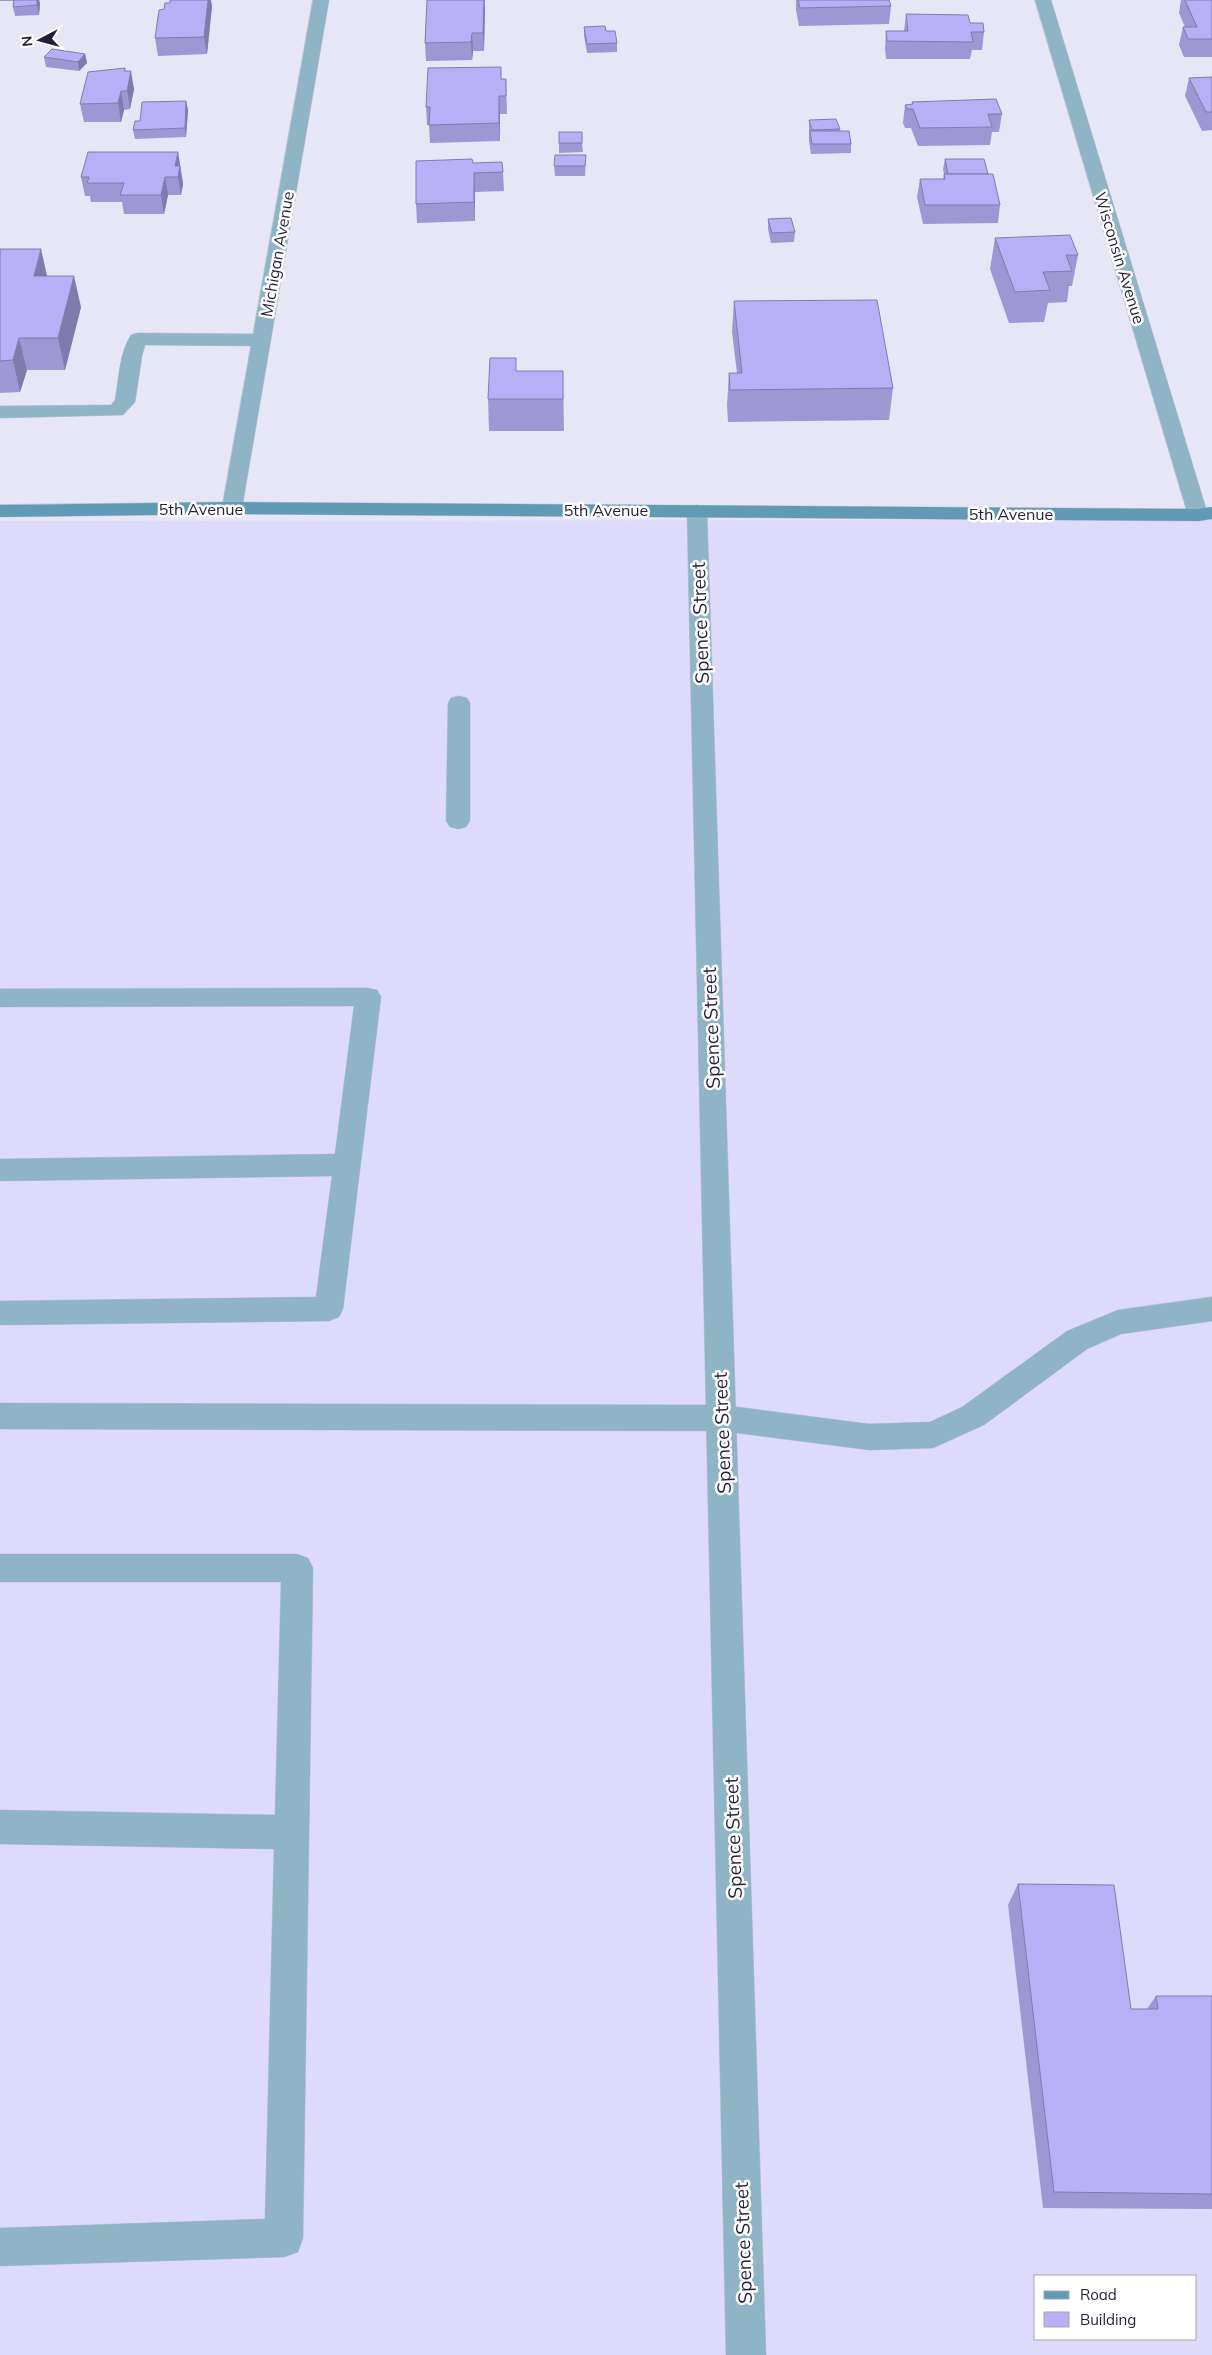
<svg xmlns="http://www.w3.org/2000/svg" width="1212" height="2355" font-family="Mulish,sans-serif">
<rect width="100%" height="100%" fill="#e7e6f6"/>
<path fill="#dddafc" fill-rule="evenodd" d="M1212 520V2355H0V521ZM1036 2276H1196V2339H1036Z"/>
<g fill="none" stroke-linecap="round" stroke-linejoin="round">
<defs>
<g id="service">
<path d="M138 333 262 334 269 336 271 340 269 344 262 346 145 345 142 356 135 402 123 415 0 418V406L111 405 115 400C119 380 119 353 131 335Z"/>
<path d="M459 696 467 698 470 703V821L466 827 458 829 450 827 446 821 448 703 451 698Z"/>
<path d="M368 988 377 990 381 997 343 1309 339 1317 329 1321 0 1325V1301L316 1297 332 1176 0 1181V1159L335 1154 354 1006 0 1007V989Z"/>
<path d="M1212 1297V1321L1121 1334 1087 1349 984 1425 933 1448 869 1450 722 1431 0 1429V1403L722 1405 869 1424 930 1422 962 1407 1067 1331 1118 1310Z"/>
<path d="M0 1554H297L308 1558 313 1568 303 2238 298 2252 284 2257 0 2266V2228L265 2219 274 1849 0 1844V1810L275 1815 281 1582H0Z"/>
</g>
<g id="minor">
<path d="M313 0H329L242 508 239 512 232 514 225 512 222 508Z"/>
<path d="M1035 0H1051L1208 515 1205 519 1198 521 1191 519 1188 515Z"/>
<path d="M697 505 704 507 707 511 766 2355H726L687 511 690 507Z"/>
</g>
<path id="secondary" d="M232 502 1198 509 1212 507V519L1198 521 232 514 0 517V505Z"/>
</defs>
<use href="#service" stroke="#c4c2d4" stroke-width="1"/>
<use href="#minor" stroke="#c4c2d4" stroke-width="1"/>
<use href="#secondary" stroke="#c4c2d4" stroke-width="1"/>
<use href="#service" fill="#8fb4c6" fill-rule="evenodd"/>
<use href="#minor" fill="#8fb4c6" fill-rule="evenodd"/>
<use href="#secondary" fill="#609ab5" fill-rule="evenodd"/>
</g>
<g fill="#9e97d4">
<path d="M0 0H39L40 3 39 15 15 16 13 7V1H0Z"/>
<path d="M427 0H485L484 51H473L472 60 426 61 425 43Z"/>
<path d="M796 0H889L891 6 889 24 799 26 796 10Z"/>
<path d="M1181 0H1212V57H1184L1179 45 1183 27H1185L1179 13Z"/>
<path d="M212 6 207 54 158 56 155 38Z"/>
<path d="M906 14 970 23 984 32 982 50H972L970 59H886L885 49 886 31H904Z"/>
<path d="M584 27 606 31 617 43V52L587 53 584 36Z"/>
<path d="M85 54 87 63 79 71 46 67 44 57Z"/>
<path d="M126 71 134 89 130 109 124 110 121 122H84L80 104Z"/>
<path d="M1212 77V130L1202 131 1185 96 1189 78Z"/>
<path d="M501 79H506L507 114H500V141L430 143 429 125H427L426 107Z"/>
<path d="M186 101 188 110 186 137 135 139 133 130 140 121Z"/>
<path d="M912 102 1002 114 999 132H992L990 145 918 146 911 128H905L903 123 905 105 912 104Z"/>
<path d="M809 120 840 129V131L851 144V153L811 154 809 141Z"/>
<path d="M559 132 582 143 583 152 559 153Z"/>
<path d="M178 152 183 184 181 195H168L164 214H124L122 202H91L90 196H85L81 177Z"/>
<path d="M586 155 585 176H555L554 166Z"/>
<path d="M945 159 988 174 1000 205 998 223 923 224 917 197 920 179H943L944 174 943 169Z"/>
<path d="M473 163 503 172 504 191 475 192V221L417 223 416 204Z"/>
<path d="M768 219 795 232 794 242 771 243 768 229Z"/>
<path d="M995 238 1078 255 1072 286H1069L1067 302 1048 303 1044 322 1009 323 990 269Z"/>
<path d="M0 249 47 276 81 307 65 370H27L20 392 0 393Z"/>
<path d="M734 301 893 388 889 420 728 422 727 405 729 373H737L732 332Z"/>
<path d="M516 358V371H563L564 431H489L488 399Z"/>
<path d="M1018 1884 1131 2009H1147L1156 1996H1212V2209L1043 2208 1008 1905Z"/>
</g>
<g fill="#817bad">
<path d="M37 0H39L40 3 39 15 37 5Z"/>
<path d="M208 0H211L212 6 207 54 204 37Z"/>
<path d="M484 0 485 11 484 51 483 33Z"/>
<path d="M472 33 473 51 472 60 471 42Z"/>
<path d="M85 54 87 63 79 71 78 62Z"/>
<path d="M125 68 128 86 131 71 134 89 130 109 124 71Z"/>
<path d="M121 91 124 110 121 122 118 103Z"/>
<path d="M499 96 500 114V141L499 123Z"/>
<path d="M186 101 188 110 186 137 185 128Z"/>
<path d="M178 152 183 184 181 195 178 177 175 166Z"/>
<path d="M474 173 475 192V221L474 202Z"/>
<path d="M165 177 168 195 164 214 161 195Z"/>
<path d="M41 249 48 280 34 276Z"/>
<path d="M74 276 81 307 65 370 58 338Z"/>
<path d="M19 338 27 370 20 392 13 360Z"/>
</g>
<g fill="#b8b0f7" stroke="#817bad">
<path d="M14 0H37V5L13 7Z"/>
<path d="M170 0H208L204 37 155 38 159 10 164 9 165 3H170Z"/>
<path d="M427 0H484L483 33H472L471 42 425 43Z"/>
<path d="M798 0H889L891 6 800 8Z"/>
<path d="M1185 0H1212V39H1188L1183 27H1197Z"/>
<path d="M906 14 968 15 970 23H983L984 32H971L973 42 887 41 886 31H908Z"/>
<path d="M605 26 606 31H615L617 43 587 44 584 27Z"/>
<path d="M52 49 85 54 78 62 44 57Z"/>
<path d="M501 67V79H506V96H499V123L429 125 430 107H426L428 68Z"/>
<path d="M125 68 124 71H131L127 91H121L118 103 80 104 88 72Z"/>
<path d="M1212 77V112H1206L1189 78Z"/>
<path d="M996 99 1002 114H988L992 127 920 128 913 109H907L905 105 913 104 912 102Z"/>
<path d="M186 101 185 128 133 130 135 121H140L142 102Z"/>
<path d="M836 119 840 129 812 130 809 120Z"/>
<path d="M810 131H849L851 144H812Z"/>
<rect x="559" y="132" width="23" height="11"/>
<path d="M88 152H178L175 166H180L178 177H165L161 195H120L124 183H87L89 177H81Z"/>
<path d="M555 155H586L585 166H554Z"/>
<path d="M472 159 473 163 502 162 503 172 474 173V202L416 204V161Z"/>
<path d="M945 159H984L988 174H948Z"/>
<path d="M944 174H993L1000 205H925L920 179H945Z"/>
<path d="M791 218 795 232 772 233 768 219Z"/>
<path d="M1070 235 1078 255H1066L1072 271 1043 272 1050 290 1015 292 995 238Z"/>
<path d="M0 249H41L34 276H74L58 338H19L13 360 0 361Z"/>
<path d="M877 300 893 388 730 390 729 373H742L734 301Z"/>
<path d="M490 358H516V371H563V399H488Z"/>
<path d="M1018 1884 1114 1885 1131 2009H1158L1156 1996H1212V2194L1054 2192Z"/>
</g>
<g text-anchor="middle" stroke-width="5" stroke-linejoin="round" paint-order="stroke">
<g font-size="16" fill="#221e3b" stroke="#fff">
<text transform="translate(277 254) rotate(-80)" y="6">Michigan Avenue</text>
<text transform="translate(1120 258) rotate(73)" y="6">Wisconsin Avenue</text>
<text x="201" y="515">5th Avenue</text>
<text x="606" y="516">5th Avenue</text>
<text x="1011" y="520">5th Avenue</text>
</g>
<g font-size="19" fill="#221e3b" stroke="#fff">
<text transform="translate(700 623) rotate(-92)" y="7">Spence Street</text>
<text transform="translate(711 1028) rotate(-92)" y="7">Spence Street</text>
<text transform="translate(722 1433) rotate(-92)" y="7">Spence Street</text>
<text transform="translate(733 1838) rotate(-92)" y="7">Spence Street</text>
<text transform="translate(743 2243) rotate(-92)" y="7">Spence Street</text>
</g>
</g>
<rect x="1034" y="2275" width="162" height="65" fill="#ffffff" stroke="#a7a5b1"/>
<rect x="1044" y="2291" width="25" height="8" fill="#609ab5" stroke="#a7a5b1"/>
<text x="1080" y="2300" font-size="15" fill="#221e3b">Road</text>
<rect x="1044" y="2312" width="25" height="15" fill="#b8b0f7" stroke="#a7a5b1"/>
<text x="1080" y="2325" font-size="15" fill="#221e3b">Building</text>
<g transform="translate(40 40) rotate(264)" stroke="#ffffff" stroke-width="4" paint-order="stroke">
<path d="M0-4L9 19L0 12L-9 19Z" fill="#221e3b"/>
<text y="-8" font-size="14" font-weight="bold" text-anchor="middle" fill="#221e3b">N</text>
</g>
</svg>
